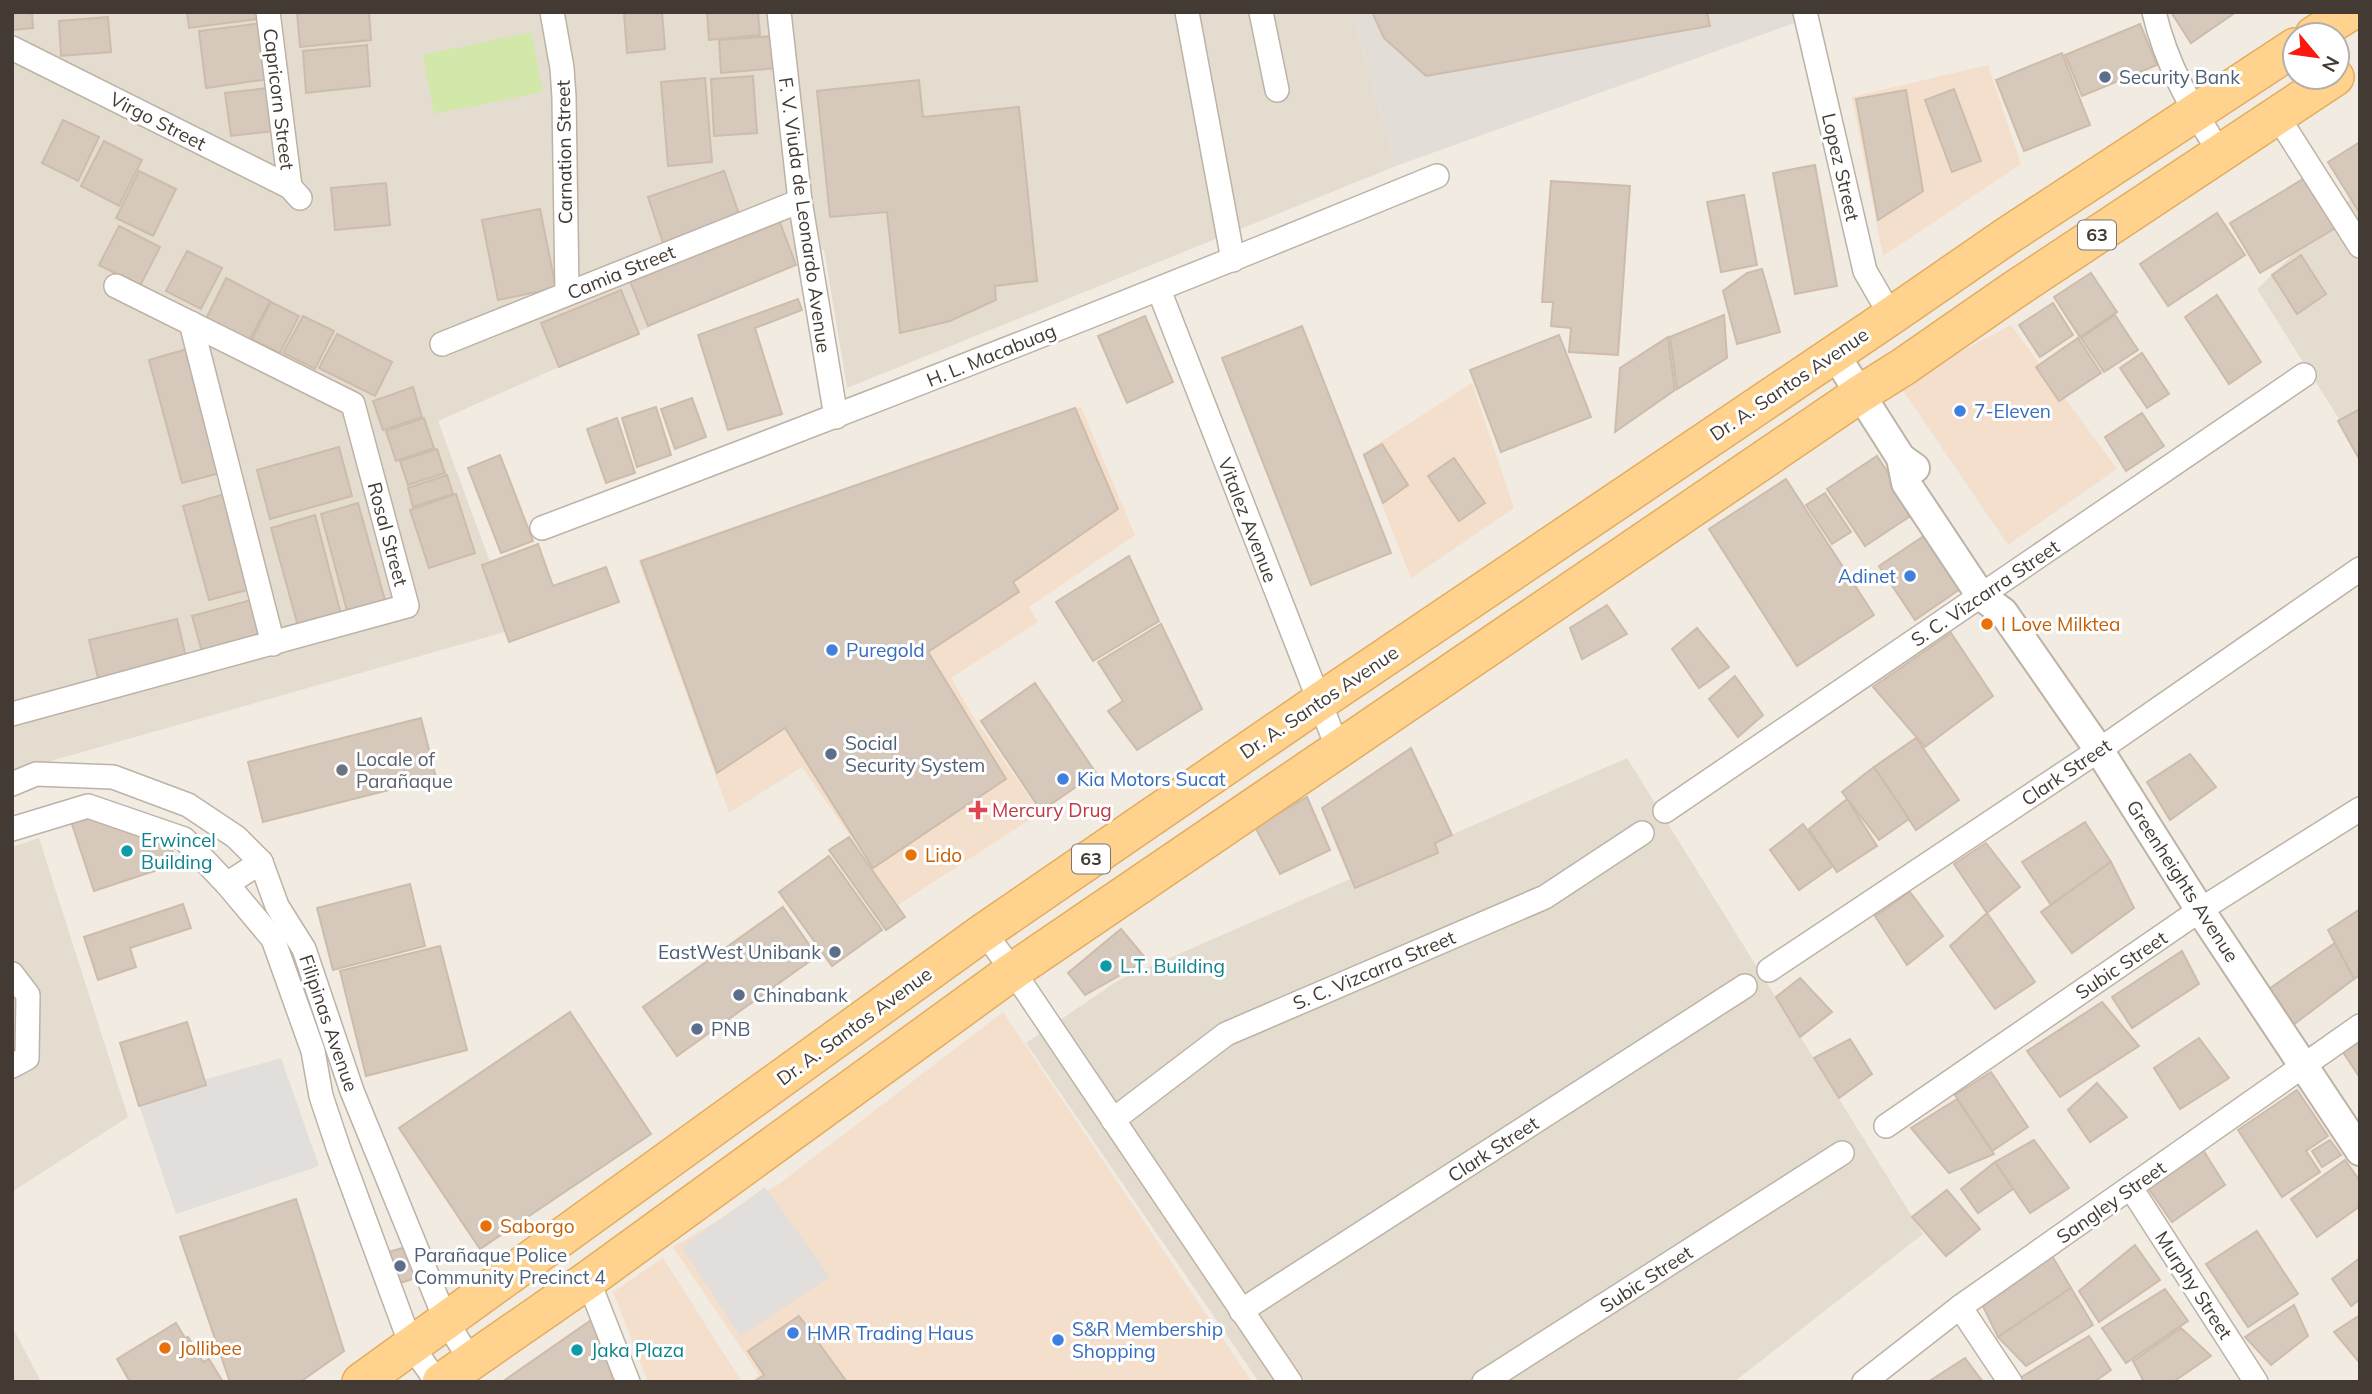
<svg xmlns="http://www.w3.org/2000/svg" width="2372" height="1394" font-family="Mulish,sans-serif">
<rect width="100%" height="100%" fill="#f1ebe2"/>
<g fill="#e5dcd0">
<path d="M12 12H1352L1396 166 847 388 824 249 438 421 515 629 12 772Z"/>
<path d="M2360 190V452L2257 289Z"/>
<path d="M1627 758 1923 1234 1734 1382H1259L1026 1043 1119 980Z"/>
<path d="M39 838 128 1117 12 1192V847Z"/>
<path d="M12 1326 41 1382H12Z"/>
</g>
<g fill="#f4dfcc">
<path d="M1988 65 2021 164 1883 256 1852 97Z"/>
<path d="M2011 325 2117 469 2008 545 1902 389 1958 353Z"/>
<path d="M1472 383 1514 508 1411 578 1362 454Z"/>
<path d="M1081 407 1135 535 1029 607 1038 622 951 678 971 713 1040 813 898 905 802 767 729 813 638 560Z"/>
<path d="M1003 1012 1252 1382H751L759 1375 673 1247 779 1184Z"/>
<path d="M663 1258 742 1382H648L613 1292Z"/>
</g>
<path fill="#e3ddd8" d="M1352 12H1799L1800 21 1396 166Z"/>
<path fill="#d2e7aa" d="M531 32 543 92 434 114 423 55Z"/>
<g fill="#e1dedb">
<path d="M281 1058 319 1166 176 1214 137 1099Z"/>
<path d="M765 1187 830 1277 740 1336 682 1247Z"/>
</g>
<g fill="#d6c8bb" stroke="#cebcab" stroke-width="2">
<path d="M12 12H32L33 28 12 30Z"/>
<path d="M187 12H257L258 19 189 28Z"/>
<path d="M297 12H369L371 40 300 47Z"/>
<path d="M662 12 665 49 627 53 624 13Z"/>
<path d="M707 12H758L760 35 709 40Z"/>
<path d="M1372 12H1707L1710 26 1426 76 1384 38Z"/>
<path d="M2171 12H2236L2191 43Z"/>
<path d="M108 17 111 52 61 56 59 21Z"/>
<path d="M261 23 269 79 206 88 199 31Z"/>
<path d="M2140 24 2157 65 2082 96 2065 55Z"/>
<path d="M774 36 777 68 721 73 719 40Z"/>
<path d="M367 45 370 86 306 93 303 51Z"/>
<path d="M2062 53 2090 125 2024 151 1996 80Z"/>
<path d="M753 76 757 133 714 136 711 79Z"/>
<path d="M705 78 712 162 668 166 661 82Z"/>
<path d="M919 80 923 117 1019 107 1037 281 995 286 996 300 950 321 900 333 887 212 830 217 817 91Z"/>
<path d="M268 88 274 131 231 136 225 93Z"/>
<path d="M1954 89 1981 161 1952 172 1925 100Z"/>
<path d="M1906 90 1923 191 1878 220 1856 99Z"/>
<path d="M63 120 99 137 78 181 42 163Z"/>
<path d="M104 141 142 160 119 206 81 186Z"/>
<path d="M2360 142V211L2359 212 2328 162Z"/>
<path d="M1815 165 1837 286 1795 294 1773 173Z"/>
<path d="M139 171 176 189 153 236 116 218Z"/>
<path d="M724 171 740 217 663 243 648 197Z"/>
<path d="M2308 176 2339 226 2260 273 2230 223Z"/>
<path d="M1551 181 1630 186 1618 355 1569 352 1571 328 1551 326 1553 302H1542Z"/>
<path d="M386 183 390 225 335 230 331 188Z"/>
<path d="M1744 195 1757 265 1721 272 1707 202Z"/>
<path d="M540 209 556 288 498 300 482 220Z"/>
<path d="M2217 213 2245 255 2168 306 2140 264Z"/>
<path d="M779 220 796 265 648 326 630 281Z"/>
<path d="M119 226 160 247 140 286 99 265Z"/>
<path d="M187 251 222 268 201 309 166 291Z"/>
<path d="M2301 255 2326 294 2297 314 2272 275Z"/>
<path d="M1762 269 1780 332 1737 344 1723 291 1747 273Z"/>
<path d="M2091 273 2117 312 2080 337 2054 297Z"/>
<path d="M226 278 270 301 248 343 205 321Z"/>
<path d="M621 290 639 334 559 367 541 323Z"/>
<path d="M2217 295 2261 362 2229 384 2185 317Z"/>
<path d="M798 299 802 310 755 328 782 414 728 430 698 335Z"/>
<path d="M271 302 299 316 280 353 252 339Z"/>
<path d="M2053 303 2073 335 2040 357 2019 325Z"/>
<path d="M1724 315 1727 358 1677 389 1670 337Z"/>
<path d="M2115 315 2138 350 2104 372 2081 338Z"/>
<path d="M303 316 334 331 315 369 283 353Z"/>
<path d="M1145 316 1173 382 1127 403 1098 336Z"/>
<path d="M1302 326 1391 553 1311 585 1222 358Z"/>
<path d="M337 334 392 362 375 396 319 368Z"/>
<path d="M1559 335 1591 417 1501 452 1470 370Z"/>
<path d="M1668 337 1675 390 1615 432 1620 368Z"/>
<path d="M2078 338 2101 373 2059 401 2036 367Z"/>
<path d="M187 349 220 473 182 483 149 360Z"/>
<path d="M2142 353 2169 394 2147 408 2120 368Z"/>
<path d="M413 387 422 417 383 430 373 401Z"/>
<path d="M692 398 706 437 675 449 661 409Z"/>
<path d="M656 407 671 455 637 467 622 418Z"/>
<path d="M1075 408 1118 509 1013 582 1019 592 928 652 1006 779 873 868 785 728 717 773 641 561Z"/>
<path d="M2360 409V456L2358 457 2338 421Z"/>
<path d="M2142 413 2164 446 2126 471 2105 437Z"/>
<path d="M424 418 434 448 396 461 386 431Z"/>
<path d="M617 418 635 473 606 483 587 429Z"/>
<path d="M1382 444 1408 485 1383 503 1364 455Z"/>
<path d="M339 447 352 496 270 519 257 470Z"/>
<path d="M437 449 445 473 408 485 400 461Z"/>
<path d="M500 455 533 541 501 553 468 468Z"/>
<path d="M1877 456 1915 513 1865 546 1827 489Z"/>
<path d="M1454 458 1485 503 1459 521 1428 476Z"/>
<path d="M447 475 453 494 413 507 408 488Z"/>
<path d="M1786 479 1874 615 1797 666 1709 529Z"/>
<path d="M1825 493 1851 532 1832 544 1806 505Z"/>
<path d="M225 494 251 589 209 600 183 506Z"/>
<path d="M456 494 475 553 429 568 410 510Z"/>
<path d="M358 503 385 600 347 611 321 514Z"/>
<path d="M315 515 341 614 298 626 271 528Z"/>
<path d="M1927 534 1963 587 1915 620 1879 566Z"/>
<path d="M538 544 553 586 606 567 619 602 509 642 482 565Z"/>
<path d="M1129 556 1159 621 1093 661 1056 602Z"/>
<path d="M255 599 264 635 202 652 192 616Z"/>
<path d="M1607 605 1627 634 1582 659 1570 628Z"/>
<path d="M177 619 186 657 98 678 89 640Z"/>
<path d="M1161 624 1202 709 1137 750 1108 711 1123 701 1098 662Z"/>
<path d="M1697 628 1729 667 1699 688 1672 649Z"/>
<path d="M1951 633 1993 696 1925 747 1873 687Z"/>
<path d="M1735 676 1763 715 1738 737 1709 699Z"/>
<path d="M1035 683 1096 773 1041 811 981 721Z"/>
<path d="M421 718 436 778 263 822 248 762Z"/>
<path d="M1916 738 1959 800 1916 830 1874 767Z"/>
<path d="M1411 748 1452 835 1435 843 1438 853 1355 888 1322 808Z"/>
<path d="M2190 754 2216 787 2170 820 2147 782Z"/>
<path d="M1874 767 1909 819 1879 840 1842 792Z"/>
<path d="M1307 797 1330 850 1280 874 1255 827Z"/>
<path d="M1847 799 1877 846 1837 872 1809 829Z"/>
<path d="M70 818 118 820 166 839 179 863 94 891Z"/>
<path d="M2085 822 2111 862 2051 905 2022 862Z"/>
<path d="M1803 824 1833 866 1799 890 1770 850Z"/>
<path d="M849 837 905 917 886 930 829 850Z"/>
<path d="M1986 843 2020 887 1987 913 1954 864Z"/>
<path d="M829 856 882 930 832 966 779 892Z"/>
<path d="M2111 862 2134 908 2072 953 2041 912Z"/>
<path d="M410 884 425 946 333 970 317 908Z"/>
<path d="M1910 892 1943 936 1907 965 1875 916Z"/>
<path d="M183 904 191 928 130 948 136 967 98 980 84 937Z"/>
<path d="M783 907 817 956 677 1056 643 1007Z"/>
<path d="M2360 909V975L2354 979 2328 930Z"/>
<path d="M1987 913 2035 982 1995 1009 1950 946Z"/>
<path d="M1121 929 1147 960 1085 995 1068 973Z"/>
<path d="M2335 943 2354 979 2289 1028 2266 991Z"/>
<path d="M440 946 467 1050 366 1076 340 971Z"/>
<path d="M2182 951 2199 984 2132 1028 2112 997Z"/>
<path d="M1800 978 1832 1012 1800 1037 1776 997Z"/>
<path d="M2102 1002 2139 1046 2060 1097 2027 1051Z"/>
<path d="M570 1012 651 1134 480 1249 399 1128Z"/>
<path d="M187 1022 206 1085 139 1106 120 1043Z"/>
<path d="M2199 1038 2229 1078 2180 1109 2154 1068Z"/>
<path d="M1850 1039 1872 1074 1839 1098 1814 1058Z"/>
<path d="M2360 1041V1078L2343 1052Z"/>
<path d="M1991 1072 2028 1127 1992 1151 1955 1095Z"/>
<path d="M2097 1083 2127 1117 2090 1142 2068 1110Z"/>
<path d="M2297 1090 2328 1136 2306 1151 2320 1172 2282 1197 2238 1130Z"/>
<path d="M1957 1099 1994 1154 1949 1173 1911 1128Z"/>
<path d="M2034 1140 2069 1188 2030 1213 1995 1162Z"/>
<path d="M2330 1140 2341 1155 2322 1167 2312 1151Z"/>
<path d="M2200 1145 2225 1185 2172 1222 2146 1185Z"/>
<path d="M2345 1160 2360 1181V1206L2317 1237 2291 1199Z"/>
<path d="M1995 1162 2013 1189 1978 1213 1961 1189Z"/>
<path d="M1947 1190 1980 1229 1946 1256 1912 1217Z"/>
<path d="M296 1199 344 1351 300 1382H230L180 1237Z"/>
<path d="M2257 1231 2298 1294 2248 1327 2206 1264Z"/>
<path d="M2135 1245 2160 1280 2099 1322 2079 1291Z"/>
<path d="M406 1247 415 1278 395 1285 385 1253Z"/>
<path d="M2048 1249 2071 1288 1998 1337 1978 1296Z"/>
<path d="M2360 1258V1299L2351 1306 2332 1279Z"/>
<path d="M2071 1288 2093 1325 2026 1366 1998 1337Z"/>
<path d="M2165 1289 2188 1321 2126 1363 2102 1328Z"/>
<path d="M2294 1305 2308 1336 2271 1365 2245 1337Z"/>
<path d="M2360 1315V1361L2359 1362 2334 1332Z"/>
<path d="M799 1316 847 1382H754L764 1375 748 1351Z"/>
<path d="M594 1318 618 1382H502Z"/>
<path d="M176 1323 185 1338 188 1337 203 1362 209 1359 223 1382H130L117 1359Z"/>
<path d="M2181 1328 2211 1356 2173 1382H2144L2133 1361Z"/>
<path d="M2089 1336 2111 1370 2094 1382H2020L2018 1379Z"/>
<path d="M1965 1358 1983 1382H1928Z"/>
</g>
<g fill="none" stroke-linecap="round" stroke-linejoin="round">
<defs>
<g id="minor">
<path d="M268 12 290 187"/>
<path d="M552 12 562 68 564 97 567 293"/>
<path d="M779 12 800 201 836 417"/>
<path d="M1187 12 1233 260"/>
<path d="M1261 12 1277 90"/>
<path d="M1805 12 1865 271 1891 316"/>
<path d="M2154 12C2166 64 2192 110 2221 154"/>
<path d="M12 48 290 187 300 198"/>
<path d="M2276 114 2360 246"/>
<path d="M1159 290 1338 749"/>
<path d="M191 323 273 644"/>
<path d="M442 344 800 201"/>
<path d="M542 528C842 415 1140 298 1437 176"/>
<path d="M12 714 407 606 353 404 116 286"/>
<path d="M12 784 36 774 113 777 188 805 236 837 261 862 277 906 304 949 352 1091 446 1321 471 1361"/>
<path d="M1665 811 2304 375"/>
<path d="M12 829 88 806 184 839 227 884 273 939 313 1051 321 1096 339 1150 411 1345 437 1382"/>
<path d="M227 884 261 862"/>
<path d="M984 932 1013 971 1290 1382"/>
<path d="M1769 970 2099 750 2360 569"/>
<path d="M12 974 28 995 27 1058 12 1066"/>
<path d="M1113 1120 1226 1034 1545 897 1642 833"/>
<path d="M1886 1126 2200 910 2360 809"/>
<path d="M2131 1188 2256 1382"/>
<path d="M588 1280 628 1382"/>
<path d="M1960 1307 2010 1382"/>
<path d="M1241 1311 1745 986"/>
<path d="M1484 1382 1842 1153"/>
<path d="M1864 1382 1960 1307 2360 1026"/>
</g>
<g id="tertiary">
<path d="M1834 353 1901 458 1915 468"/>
<path d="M1901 458 1906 483 1981 596 2003 612 2099 750 2200 910 2360 1151"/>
</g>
<g id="primary">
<path d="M2314 35 2350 12"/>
<path d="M361 1382 984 932 1319 702 1891 316 2007 236 2295 47"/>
<path d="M441 1382 588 1280 1013 971 1860 394 1903 367 2011 292 2335 77"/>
</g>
</defs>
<use href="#minor" stroke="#bdb2a5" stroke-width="26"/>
<use href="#tertiary" stroke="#bdb2a5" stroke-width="32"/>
<use href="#primary" stroke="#e4ac5e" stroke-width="40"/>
<use href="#minor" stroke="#fff" stroke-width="23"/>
<use href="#tertiary" stroke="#fff" stroke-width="28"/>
<use href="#primary" stroke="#ffd28e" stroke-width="37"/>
</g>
<g fill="#5c6f8a" stroke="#fff" stroke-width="2.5">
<circle cx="2105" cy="77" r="7"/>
<circle cx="831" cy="754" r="7"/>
<circle cx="835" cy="952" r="7"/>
<circle cx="739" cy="995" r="7"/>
<circle cx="697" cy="1029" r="7"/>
<circle cx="400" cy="1266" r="7"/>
</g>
<g fill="#3f7fe0" stroke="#fff" stroke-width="2.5">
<circle cx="1960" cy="411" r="7"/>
<circle cx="1910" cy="576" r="7"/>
<circle cx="832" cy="650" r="7"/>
<circle cx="1063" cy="779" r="7"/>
<circle cx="793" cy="1333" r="7"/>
<circle cx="1058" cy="1340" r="7"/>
</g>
<g fill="#e8710a" stroke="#fff" stroke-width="2.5">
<circle cx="1987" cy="624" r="7"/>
<circle cx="911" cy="855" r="7"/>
<circle cx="486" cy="1226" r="7"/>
<circle cx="165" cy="1348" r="7"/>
</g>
<circle fill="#6b7280" stroke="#fff" stroke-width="2.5" cx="342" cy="770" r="7"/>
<path fill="#e0444e" stroke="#fff" stroke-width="2.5" d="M974.5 799.5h7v7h7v7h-7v7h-7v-7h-7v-7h7z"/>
<g fill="#0f9aa8" stroke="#fff" stroke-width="2.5">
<circle cx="127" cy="851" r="7"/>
<circle cx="1106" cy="966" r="7"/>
<circle cx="577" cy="1350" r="7"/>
</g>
<g text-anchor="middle" stroke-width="6" stroke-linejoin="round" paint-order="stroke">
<g fill="#fff" stroke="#7b7670" stroke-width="2">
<rect x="2078" y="220.5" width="38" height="29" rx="5"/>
<rect x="1072" y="844.5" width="38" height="29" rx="5"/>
</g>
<g font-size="18" font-weight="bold" fill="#433b33">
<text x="2097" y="241">63</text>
<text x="1091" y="865">63</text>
</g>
<g font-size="19" fill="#4e5e75" stroke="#fff" text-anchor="start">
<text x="2119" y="84">Security Bank</text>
<text x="845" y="750">Social<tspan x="845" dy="22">Security System</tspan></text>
<text x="821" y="959" text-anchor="end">EastWest Unibank</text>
<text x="753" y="1002">Chinabank</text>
<text x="711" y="1036">PNB</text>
<text x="414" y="1262">Parañaque Police<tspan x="414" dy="22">Community Precinct 4</tspan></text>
</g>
<g font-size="19" fill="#433b33" stroke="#fff">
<text transform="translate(279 99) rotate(83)" y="7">Capricorn Street</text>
<text transform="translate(158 121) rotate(27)" y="7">Virgo Street</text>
<text transform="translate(564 152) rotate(-91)" y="7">Carnation Street</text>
<text transform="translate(1841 167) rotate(77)" y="7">Lopez Street</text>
<text transform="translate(805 215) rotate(82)" y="7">F. V. Viuda de Leonardo Avenue</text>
<text transform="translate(621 272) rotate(-22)" y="7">Camia Street</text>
<text transform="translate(991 355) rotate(-22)" y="7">H. L. Macabuag</text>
<text transform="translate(1789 384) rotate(-34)" y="7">Dr. A. Santos Avenue</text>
<text transform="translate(1248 520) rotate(69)" y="7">Vitalez Avenue</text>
<text transform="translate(388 534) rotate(75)" y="7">Rosal Street</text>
<text transform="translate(1985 593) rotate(-34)" y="7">S. C. Vizcarra Street</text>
<text transform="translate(1319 702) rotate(-34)" y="7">Dr. A. Santos Avenue</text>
<text transform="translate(2066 772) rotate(-34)" y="7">Clark Street</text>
<text transform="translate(2183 881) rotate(57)" y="7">Greenheights Avenue</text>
<text transform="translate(2121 965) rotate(-34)" y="7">Subic Street</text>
<text transform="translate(1374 970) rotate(-23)" y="7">S. C. Vizcarra Street</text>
<text transform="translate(329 1023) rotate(71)" y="7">Filipinas Avenue</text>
<text transform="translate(854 1026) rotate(-36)" y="7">Dr. A. Santos Avenue</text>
<text transform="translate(1493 1149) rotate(-33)" y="7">Clark Street</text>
<text transform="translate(2111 1202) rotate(-35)" y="7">Sangley Street</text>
<text transform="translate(1646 1279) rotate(-33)" y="7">Subic Street</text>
<text transform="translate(2194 1285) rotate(57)" y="7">Murphy Street</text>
</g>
<g font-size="19" fill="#366cbe" stroke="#fff" text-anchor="start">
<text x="1974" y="418">7-Eleven</text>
<text x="1896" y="583" text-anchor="end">Adinet</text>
<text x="846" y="657">Puregold</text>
<text x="1077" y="786">Kia Motors Sucat</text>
<text x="1072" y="1336">S&amp;R Membership<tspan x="1072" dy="22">Shopping</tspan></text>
<text x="807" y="1340">HMR Trading Haus</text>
</g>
<g font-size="19" fill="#c56008" stroke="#fff" text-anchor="start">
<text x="2001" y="631">I Love Milktea</text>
<text x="925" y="862">Lido</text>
<text x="500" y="1233">Saborgo</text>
<text x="179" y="1355">Jollibee</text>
</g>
<g font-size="19" fill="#5b616d" stroke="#fff" text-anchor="start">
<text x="356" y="766">Locale of<tspan x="356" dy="22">Parañaque</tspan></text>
</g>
<g font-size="19" fill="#be3a42" stroke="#fff" text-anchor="start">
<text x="992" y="817">Mercury Drug</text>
</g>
<g font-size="19" fill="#0d838f" stroke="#fff" text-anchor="start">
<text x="141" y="847">Erwincel<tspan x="141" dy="22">Building</tspan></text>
<text x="1120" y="973">L.T. Building</text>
<text x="591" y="1357">Jaka Plaza</text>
</g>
</g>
<rect width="2372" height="1394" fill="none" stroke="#433b33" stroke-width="28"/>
<g transform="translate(2316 56) rotate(119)"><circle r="33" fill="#ffffff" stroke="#b4b1ad" stroke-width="2"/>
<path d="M0-5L12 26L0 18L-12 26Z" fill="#fb180f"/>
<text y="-10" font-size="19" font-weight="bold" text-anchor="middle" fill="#433b33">N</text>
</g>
</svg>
